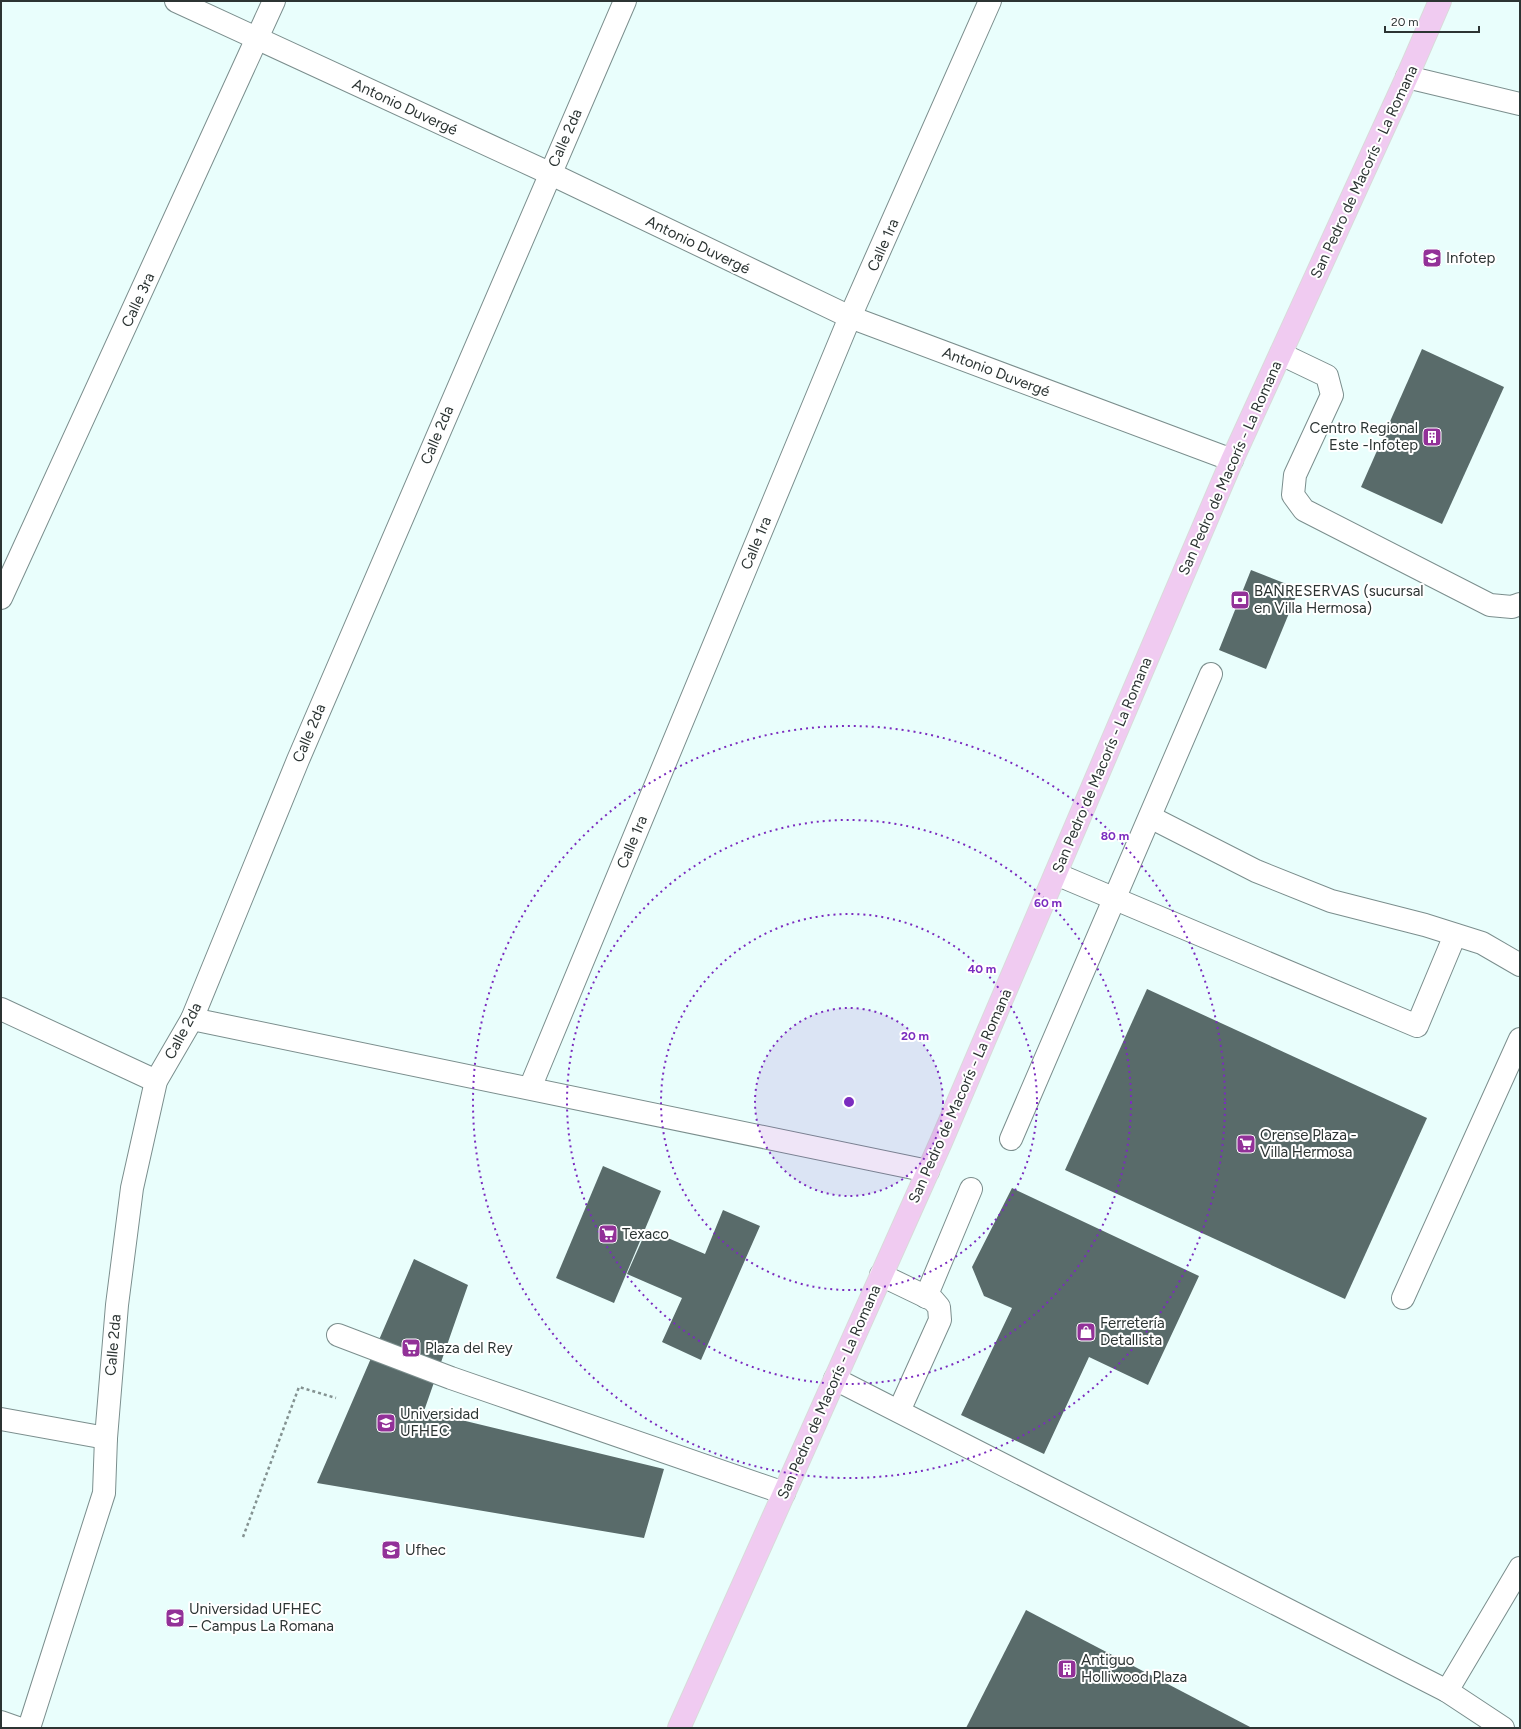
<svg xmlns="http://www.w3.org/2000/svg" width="1521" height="1729" font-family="Figtree,sans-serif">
<rect width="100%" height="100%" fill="#e9fefc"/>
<g fill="#596b6a">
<path d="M1422 349 1504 387 1442 524 1361 487Z"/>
<path d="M1251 570 1299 589 1266 669 1219 650Z"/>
<path d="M1147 989 1427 1118 1345 1299 1065 1170Z"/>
<path d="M603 1166 661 1191 614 1303 556 1278Z"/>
<path d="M1012 1188 1199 1276 1148 1385 1089 1357 1044 1454 961 1415 1012 1308 984 1296 972 1267Z"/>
<path d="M723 1210 760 1226 701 1360 662 1342 682 1298 627 1274 647 1229 705 1254Z"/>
<path d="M414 1259 468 1285 424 1411 664 1469 644 1538 317 1483Z"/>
<path d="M1026 1610 1252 1728H966Z"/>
</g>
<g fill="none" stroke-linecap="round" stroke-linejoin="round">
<defs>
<g id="minor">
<path d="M176 1 549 173 850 317 1232 460"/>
<path d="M1407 77 1520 104"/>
<path d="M1281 354 1327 376 1332 395 1295 475 1293 495 1304 510 1490 605 1512 607 1520 604"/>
<path d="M1 598 274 1"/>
<path d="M1150 817 1256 871 1331 901 1425 925 1482 943 1520 965"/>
<path d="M1056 874 1417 1026 1455 935"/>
<path d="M1 1009 156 1081"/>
<path d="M192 1019 928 1171"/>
<path d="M530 1088 850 317 990 1"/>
<path d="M1011 1139 1211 674"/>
<path d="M881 1275 933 1300 939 1307 940 1320 899 1411"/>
<path d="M926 1297 971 1189"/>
<path d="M1403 1298 1520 1039"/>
<path d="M338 1335 451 1378 784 1493"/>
<path d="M835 1379 1447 1691 1503 1728"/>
<path d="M1 1419 106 1438"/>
<path d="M1447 1691 1520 1568"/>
<path d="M1 1722 18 1728"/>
<path d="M29 1728 104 1493 106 1438 117 1305 132 1188 156 1081 192 1019 298 760 625 1"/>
</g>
<path id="major" d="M679 1728 941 1142 1232 460 1407 77 1440 1"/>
</defs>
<use href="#minor" stroke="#7b8e8d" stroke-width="24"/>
<use href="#major" stroke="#d9dada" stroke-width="24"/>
<path stroke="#849291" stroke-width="2.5" stroke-dasharray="3 3" stroke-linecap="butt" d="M243 1537 299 1387 336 1398"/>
<use href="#minor" stroke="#fff" stroke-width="22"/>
<use href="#major" stroke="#f0cbf1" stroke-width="22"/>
</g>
<circle cx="849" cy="1102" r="94" fill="#7b2cbf" fill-opacity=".12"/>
<g fill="none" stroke="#7b2cbf" stroke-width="2" stroke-dasharray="2 4">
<circle cx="849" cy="1102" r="94"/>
<circle cx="849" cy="1102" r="188"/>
<circle cx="849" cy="1102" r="282"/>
<circle cx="849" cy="1102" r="376"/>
</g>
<defs>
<symbol id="university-square" viewBox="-11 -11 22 22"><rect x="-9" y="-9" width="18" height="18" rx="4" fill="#923198" stroke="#fff"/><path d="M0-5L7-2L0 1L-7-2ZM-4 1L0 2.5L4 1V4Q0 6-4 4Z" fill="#fff"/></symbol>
<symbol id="building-square" viewBox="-11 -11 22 22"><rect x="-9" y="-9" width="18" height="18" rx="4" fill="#923198" stroke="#fff"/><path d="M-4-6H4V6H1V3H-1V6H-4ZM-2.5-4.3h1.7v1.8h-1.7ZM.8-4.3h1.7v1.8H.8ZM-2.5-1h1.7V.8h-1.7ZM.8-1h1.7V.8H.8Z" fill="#fff"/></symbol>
<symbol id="bank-square" viewBox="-11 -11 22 22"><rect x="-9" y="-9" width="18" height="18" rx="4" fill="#923198" stroke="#fff"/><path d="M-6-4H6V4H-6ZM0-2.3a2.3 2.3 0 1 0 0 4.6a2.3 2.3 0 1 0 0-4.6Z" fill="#fff"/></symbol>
<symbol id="supermarket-square" viewBox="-11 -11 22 22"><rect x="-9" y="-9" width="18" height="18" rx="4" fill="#923198" stroke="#fff"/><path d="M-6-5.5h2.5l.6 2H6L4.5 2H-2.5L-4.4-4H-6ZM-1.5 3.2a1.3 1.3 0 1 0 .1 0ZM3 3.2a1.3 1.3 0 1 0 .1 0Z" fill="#fff"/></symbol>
<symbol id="shop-square" viewBox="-11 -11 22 22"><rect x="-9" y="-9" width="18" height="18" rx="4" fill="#923198" stroke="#fff"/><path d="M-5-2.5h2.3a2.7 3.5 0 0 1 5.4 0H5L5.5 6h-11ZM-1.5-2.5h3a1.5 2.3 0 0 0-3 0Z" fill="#fff"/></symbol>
</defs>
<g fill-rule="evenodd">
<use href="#university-square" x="1421" y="247" width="22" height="22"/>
<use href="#building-square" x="1421" y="426" width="22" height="22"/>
<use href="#bank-square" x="1229" y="589" width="22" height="22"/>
<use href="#supermarket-square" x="1235" y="1133" width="22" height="22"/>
<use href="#supermarket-square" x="597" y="1223" width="22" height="22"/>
<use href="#shop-square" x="1075" y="1321" width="22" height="22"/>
<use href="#supermarket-square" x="400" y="1337" width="22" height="22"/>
<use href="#university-square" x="375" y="1412" width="22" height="22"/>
<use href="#university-square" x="380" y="1539" width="22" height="22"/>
<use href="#university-square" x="164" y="1607" width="22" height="22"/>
<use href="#building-square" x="1056" y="1658" width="22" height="22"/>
</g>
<g text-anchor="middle" stroke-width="4" stroke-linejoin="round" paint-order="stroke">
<g font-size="15" fill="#2c3433" stroke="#fff">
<text transform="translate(405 107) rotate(25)" y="5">Antonio Duvergé</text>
<text transform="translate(565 138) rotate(-66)" y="5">Calle 2da</text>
<text transform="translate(1364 172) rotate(-65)" y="5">San Pedro de Macorís - La Romana</text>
<text transform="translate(698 245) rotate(26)" y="5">Antonio Duvergé</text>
<text transform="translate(883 245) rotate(-66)" y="5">Calle 1ra</text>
<text transform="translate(138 300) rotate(-65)" y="5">Calle 3ra</text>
<text transform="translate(996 372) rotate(21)" y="5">Antonio Duvergé</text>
<text transform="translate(437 435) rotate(-67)" y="5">Calle 2da</text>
<text transform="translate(1230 468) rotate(-66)" y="5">San Pedro de Macorís - La Romana</text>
<text transform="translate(756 543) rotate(-67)" y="5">Calle 1ra</text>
<text transform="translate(309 733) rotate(-67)" y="5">Calle 2da</text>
<text transform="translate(1102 765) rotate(-67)" y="5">San Pedro de Macorís - La Romana</text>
<text transform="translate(632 842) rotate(-67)" y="5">Calle 1ra</text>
<text transform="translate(183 1031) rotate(-62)" y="5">Calle 2da</text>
<text transform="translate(960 1096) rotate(-66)" y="5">San Pedro de Macorís - La Romana</text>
<text transform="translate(113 1345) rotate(-85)" y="5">Calle 2da</text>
<text transform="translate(829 1392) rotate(-66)" y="5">San Pedro de Macorís - La Romana</text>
</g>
<g font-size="15" fill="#2c3433" stroke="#fff" text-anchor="start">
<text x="1446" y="263">Infotep</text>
<text x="1418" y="433" text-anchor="end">Centro Regional<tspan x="1418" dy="17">Este -Infotep</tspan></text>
<text x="1254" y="596">BANRESERVAS (sucursal<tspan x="1254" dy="17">en Villa Hermosa)</tspan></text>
<text x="1260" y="1140">Orense Plaza -<tspan x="1260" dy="17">Villa Hermosa</tspan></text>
<text x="622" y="1239">Texaco</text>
<text x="1100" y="1328">Ferretería<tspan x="1100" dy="17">Detallista</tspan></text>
<text x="425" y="1353">Plaza del Rey</text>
<text x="400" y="1419">Universidad<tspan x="400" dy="17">UFHEC</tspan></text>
<text x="405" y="1555">Ufhec</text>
<text x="189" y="1614">Universidad UFHEC<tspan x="189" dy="17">– Campus La Romana</tspan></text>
<text x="1081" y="1665">Antiguo<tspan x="1081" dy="17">Holliwood Plaza</tspan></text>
</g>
</g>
<circle cx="849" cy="1102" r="6" fill="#7b2cbf" stroke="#fff" stroke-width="2"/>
<g font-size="12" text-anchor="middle" font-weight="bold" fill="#7b2cbf" stroke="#fff" stroke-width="4" stroke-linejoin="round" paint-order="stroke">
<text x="1115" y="840">80 m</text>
<text x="1048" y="907">60 m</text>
<text x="982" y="973">40 m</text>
<text x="915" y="1040">20 m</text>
</g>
<rect width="1521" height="1729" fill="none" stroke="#2c3433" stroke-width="4"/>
<path d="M1385 26v6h94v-6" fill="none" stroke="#2c3433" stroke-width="2"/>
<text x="1391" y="26" font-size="12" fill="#2c3433" stroke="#ffffff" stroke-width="3" paint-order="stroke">20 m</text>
</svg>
